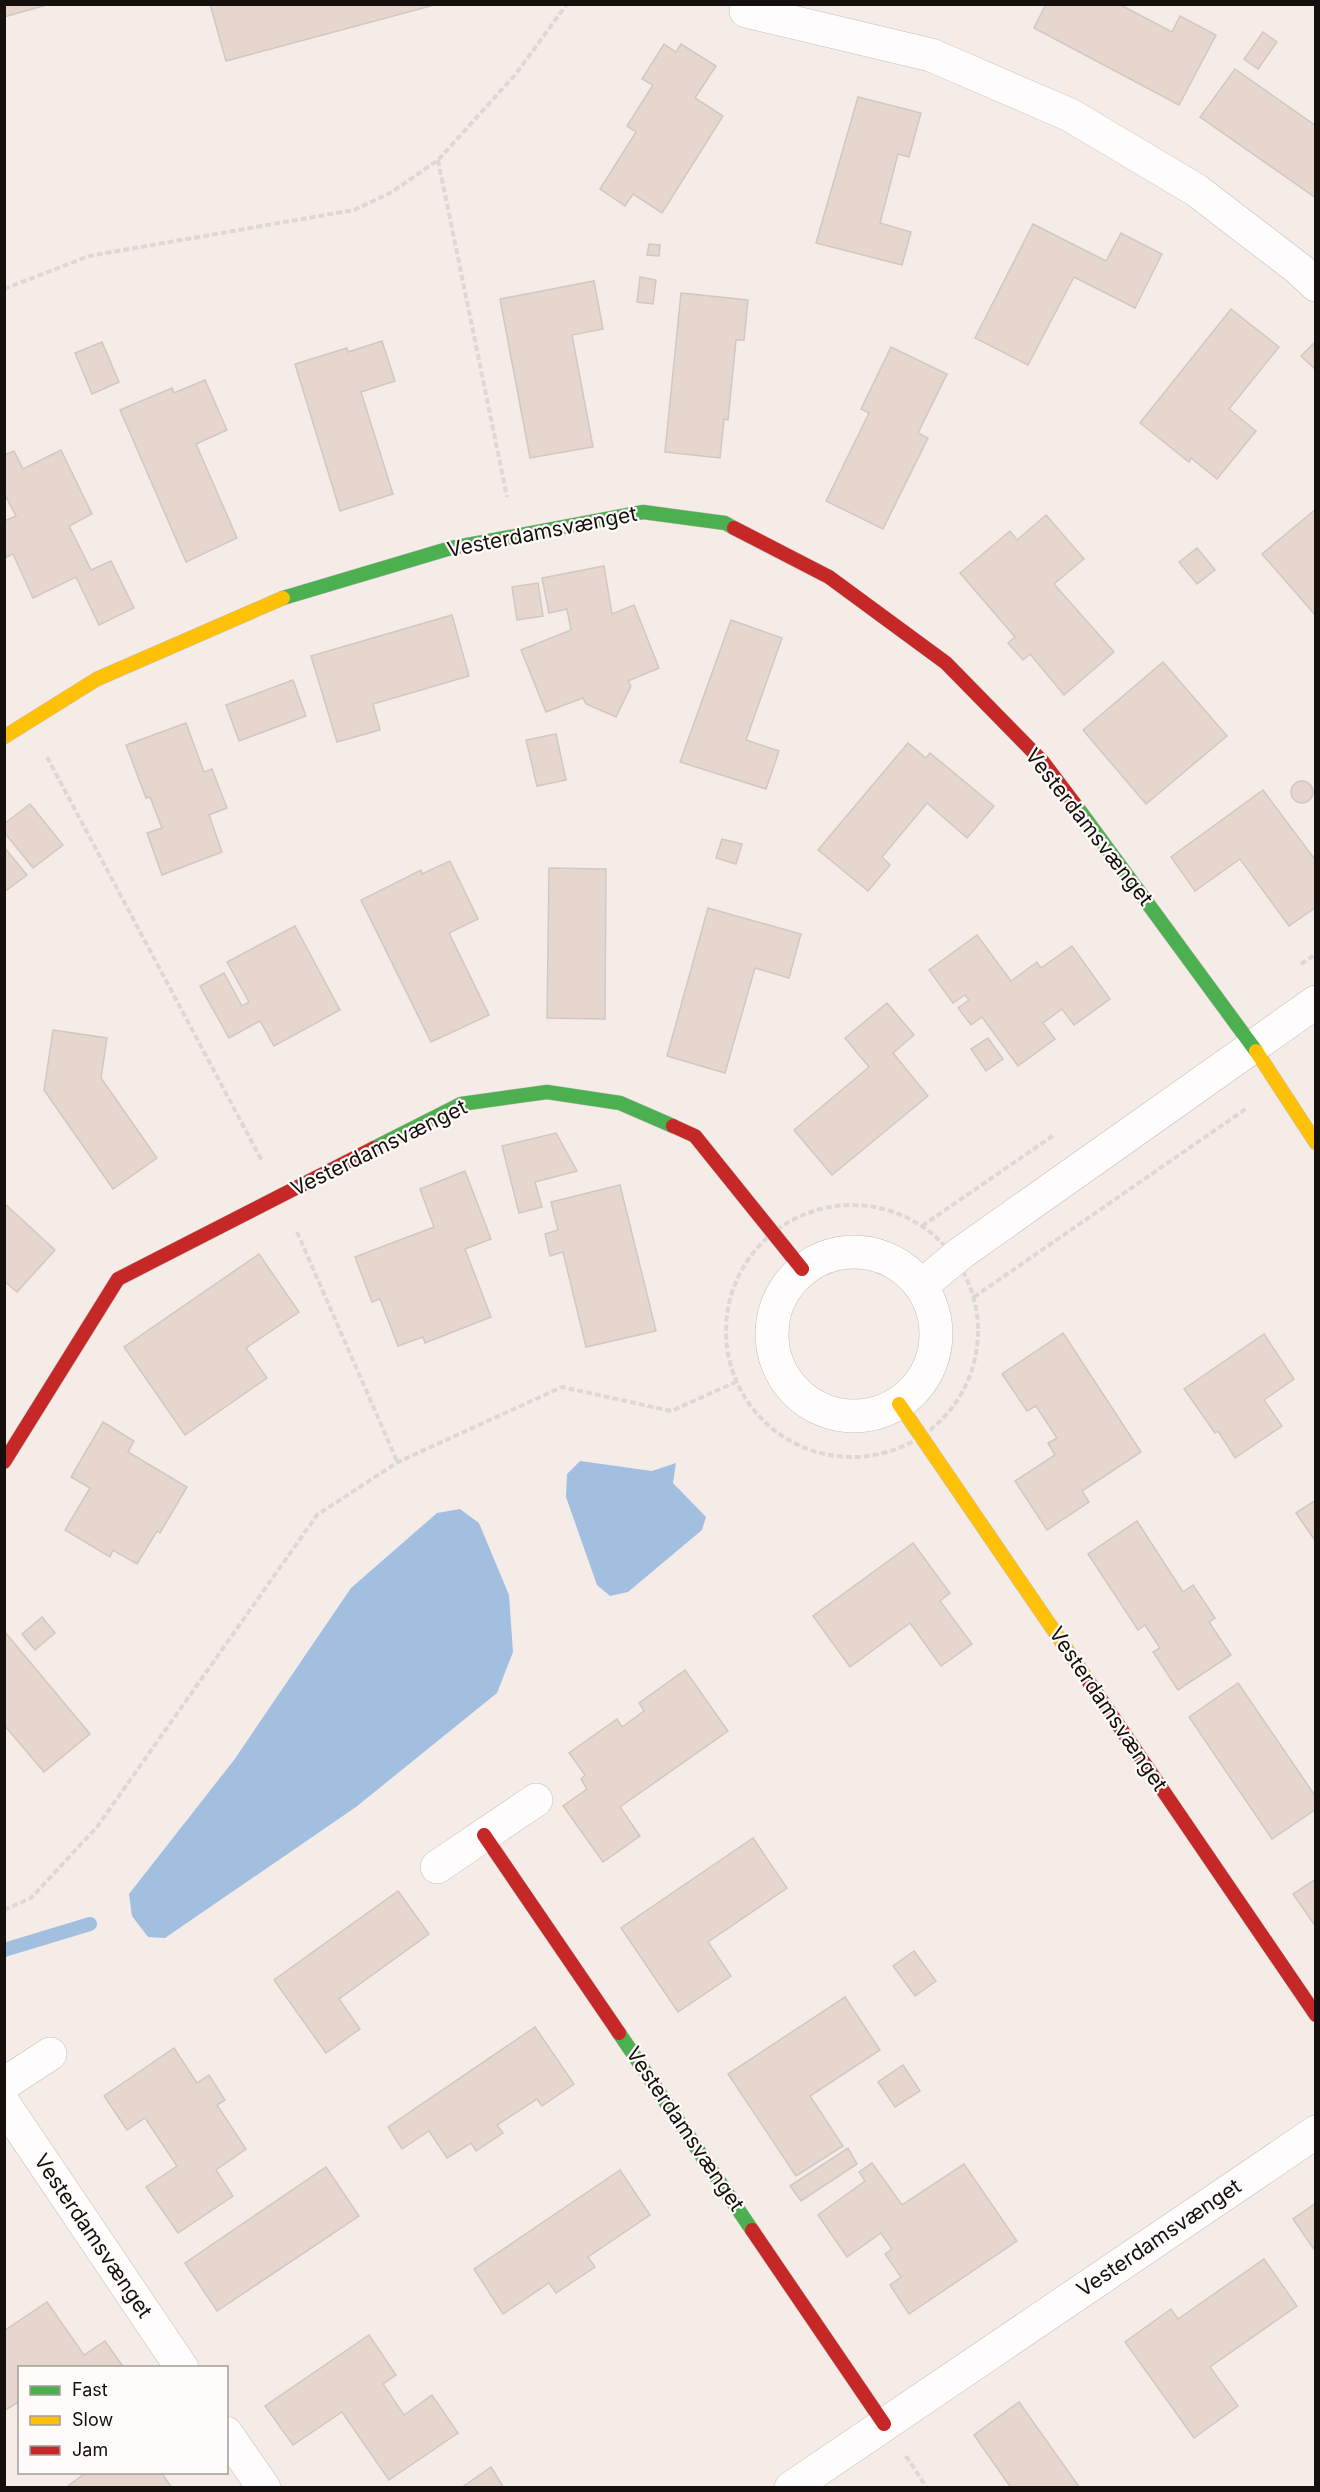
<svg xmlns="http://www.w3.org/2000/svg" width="1320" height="2492" font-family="Inter,sans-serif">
<rect width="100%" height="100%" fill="#f5ece8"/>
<g fill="#a2bfe0">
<path d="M580 1461 652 1471 676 1463 673 1483 706 1517 702 1530 628 1592 610 1596 597 1585 566 1497 567 1474Z"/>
<path d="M460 1509 479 1523 509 1595 513 1652 497 1693 356 1807 165 1938 148 1937 132 1916 129 1894 234 1760 351 1588 437 1513Z"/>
</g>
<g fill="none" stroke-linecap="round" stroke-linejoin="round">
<path stroke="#a2bfe0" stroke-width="14" d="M4 1950 90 1924"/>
</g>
<g fill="#e6d6ce" stroke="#cfc8c4" stroke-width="1.5">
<path d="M4 4H50L4 17Z"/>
<path d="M210 4H438L226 61Z"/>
<path d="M1046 4H1119L1172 32 1180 16 1216 35 1179 105 1034 28Z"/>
<path d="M1263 32 1277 42 1258 69 1244 59Z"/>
<path d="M664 44 676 52 681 44 716 66 695 98 723 116 662 213 633 194 625 206 600 189 636 132 627 126 653 85 642 79Z"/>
<path d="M1235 69 1316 126V198L1200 117Z"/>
<path d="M858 97 921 113 909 157 898 154 880 223 911 232 902 265 816 243Z"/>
<path d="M1033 224 1106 261 1121 233 1162 254 1135 308 1074 277 1028 365 975 338Z"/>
<path d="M649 244 660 245 659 256 647 255Z"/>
<path d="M640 277 656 280 653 304 637 302Z"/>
<path d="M594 281 603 329 572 335 593 447 530 458 500 299Z"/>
<path d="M681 293 748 300 744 340H736L728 420 724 419 720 458 665 452Z"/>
<path d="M1231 309 1279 347 1229 409 1256 431 1217 479 1191 458 1189 462 1140 423Z"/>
<path d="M382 341 395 381 361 392 393 494 340 511 295 364 347 348 348 352Z"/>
<path d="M1316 341V370L1301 356Z"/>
<path d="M102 342 119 382 92 394 75 353Z"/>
<path d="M891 347 947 374 918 433 928 438 883 529 826 501 869 413 861 409Z"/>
<path d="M205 380 227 430 196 444 237 538 186 562 120 410 172 388 174 393Z"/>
<path d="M61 450 92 514 69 526 91 570 111 561 134 608 99 625 76 577 33 598 13 554 7 557 4 552V521L16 516 4 493V455L14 451 23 469Z"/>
<path d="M1316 509V616L1262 554Z"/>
<path d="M1046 515 1084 559 1054 584 1114 652 1064 695 1030 654 1023 660 1008 643 1015 637 960 573 1010 531 1017 540Z"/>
<path d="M1197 548 1215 570 1197 584 1179 562Z"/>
<path d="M604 566 612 614 634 605 659 668 628 681 631 686 616 717 586 704 583 698 546 712 521 650 571 630 567 609 549 613 542 578Z"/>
<path d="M538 583 543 616 517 620 512 587Z"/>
<path d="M452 615 469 676 373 704 380 730 337 742 311 656Z"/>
<path d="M731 620 782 638 746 740 779 751 766 789 680 762Z"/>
<path d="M1163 662 1227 736 1146 804 1083 730Z"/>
<path d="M293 680 306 716 239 741 226 705Z"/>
<path d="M186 723 204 772 212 769 227 808 209 815 222 852 162 875 147 833 162 828 150 797 146 798 126 745Z"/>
<path d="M556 734 566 780 537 786 526 740Z"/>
<path d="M908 743 926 758 930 753 994 806 967 838 927 803 882 857 890 865 868 891 818 850Z"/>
<circle cx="1302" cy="792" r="11"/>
<path d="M1263 790 1313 857 1316 855V907L1289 926 1240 859 1195 891 1171 857Z"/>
<path d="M30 804 63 845 33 868 4 832V824Z"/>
<path d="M722 839 742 844 736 864 716 858Z"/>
<path d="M4 847 27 875 4 892Z"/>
<path d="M450 861 478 919 449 933 489 1015 431 1042 361 900 421 870 422 874Z"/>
<path d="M549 868 606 869 605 1019 547 1018Z"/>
<path d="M708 908 801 934 789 978 755 968 725 1073 667 1056Z"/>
<path d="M295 926 340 1010 274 1046 260 1021 229 1038 200 986 224 973 242 1006 249 1002 227 962Z"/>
<path d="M977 935 1011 981 1037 962 1041 968 1072 946 1110 999 1074 1025 1062 1009 1043 1023 1055 1039 1018 1066 982 1017 971 1025 958 1008 969 1000 965 995 953 1003 929 970Z"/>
<path d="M887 1003 914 1035 893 1053 928 1096 832 1175 794 1130 869 1067 845 1038Z"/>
<path d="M53 1030 107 1038 101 1078 157 1158 113 1189 44 1090Z"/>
<path d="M988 1038 1003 1059 986 1071 971 1049Z"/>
<path d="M556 1133 577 1171 535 1182 542 1207 519 1213 502 1146Z"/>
<path d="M465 1171 491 1239 465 1249 491 1317 425 1343 423 1337 398 1346 380 1299 372 1302 355 1257 434 1227 420 1189Z"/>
<path d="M620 1185 656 1331 586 1347 563 1252 550 1256 545 1234 558 1230 551 1202Z"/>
<path d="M4 1203 55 1250 17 1292 4 1281Z"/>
<path d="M259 1254 299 1312 246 1348 267 1378 185 1435 124 1347Z"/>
<path d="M1063 1333 1141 1452 1082 1491 1089 1502 1047 1530 1015 1481 1055 1455 1048 1443 1057 1438 1036 1406 1027 1411 1002 1374Z"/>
<path d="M1264 1334 1294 1379 1264 1400 1282 1426 1235 1458 1218 1431 1215 1433 1184 1389Z"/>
<path d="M103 1422 134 1441 128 1452 187 1487 160 1533 157 1531 137 1564 113 1550 110 1557 65 1530 90 1488 71 1477Z"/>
<path d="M1316 1500V1542L1296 1513Z"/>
<path d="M1137 1521 1183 1592 1193 1585 1215 1618 1209 1622 1231 1655 1178 1690 1153 1652 1160 1648 1145 1625 1138 1630 1088 1554Z"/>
<path d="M913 1543 950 1593 940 1601 972 1644 941 1666 910 1623 850 1667 813 1616Z"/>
<path d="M42 1617 55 1633 35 1650 22 1634Z"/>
<path d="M4 1631 90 1734 44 1772 4 1725Z"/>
<path d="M685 1670 728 1731 620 1807 640 1836 603 1862 563 1806 587 1789 581 1779 585 1775 569 1753 617 1719 622 1727 644 1711 639 1703Z"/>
<path d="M1238 1683 1316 1797V1809L1272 1839 1189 1717Z"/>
<path d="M753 1838 787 1888 708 1942 731 1976 678 2012 621 1928Z"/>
<path d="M1316 1879V1927L1293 1894Z"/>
<path d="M398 1891 429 1934 339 1999 360 2029 326 2053 274 1980Z"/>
<path d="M914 1951 936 1981 915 1996 893 1966Z"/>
<path d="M845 1997 880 2050 810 2096 843 2146 796 2176 728 2074Z"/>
<path d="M535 2027 574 2084 542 2106 537 2099 497 2125 503 2133 476 2151 471 2143 447 2158 429 2131 402 2149 388 2127Z"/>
<path d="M174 2048 197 2083 209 2075 225 2100 217 2105 246 2149 216 2170 233 2196 178 2233 146 2187 177 2166 145 2118 127 2130 104 2096Z"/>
<path d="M903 2065 920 2091 895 2107 878 2082Z"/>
<path d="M848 2148 857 2164 801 2201 790 2186Z"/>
<path d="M872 2163 902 2205 964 2164 1017 2241 909 2314 890 2285 901 2277 885 2254 892 2249 881 2233 847 2257 818 2215 865 2181 859 2172Z"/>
<path d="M326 2167 359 2216 217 2311 185 2263Z"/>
<path d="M620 2170 650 2215 588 2257 595 2267 556 2293 549 2283 503 2314 474 2269Z"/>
<path d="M1316 2203V2252L1293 2219Z"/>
<path d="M1264 2259 1297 2306 1210 2367 1238 2406 1194 2438 1125 2342 1171 2309 1178 2319Z"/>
<path d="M47 2302 84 2355 105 2341 124 2368H20V2401L4 2411V2331Z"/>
<path d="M369 2335 396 2375 383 2384 404 2415 432 2395 458 2433 389 2480 342 2412 293 2445 265 2406Z"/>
<path d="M1019 2402 1080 2488H1011L974 2435Z"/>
<path d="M491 2467 504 2488H461Z"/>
<path d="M87 2472H161L172 2488H65Z"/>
</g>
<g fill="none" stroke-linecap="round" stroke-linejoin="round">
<defs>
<g id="street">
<path d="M748 4 746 11 931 55 1070 115 1196 190 1299 269 1316 285"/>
<circle cx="854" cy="1334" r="82"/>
<path d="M921 1286 961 1253 1316 1002"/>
<path d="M437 1867 536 1800"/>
<path d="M4 2084 50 2054"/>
<path d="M4 2104 182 2368"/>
<path d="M226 2433 264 2488"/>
<path d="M791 2488 1316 2132"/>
</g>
<g id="fast">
<path d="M283 598 451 548 643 512 725 523 734 528"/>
<path d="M1074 803 1256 1051"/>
<path d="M374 1148 461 1104 547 1092 620 1103 673 1126"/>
<path d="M619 2033 752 2230"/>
</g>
<g id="slow">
<path d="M4 737 97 679 283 598"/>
<path d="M1256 1051 1316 1143"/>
<path d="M899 1404 1089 1682"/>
</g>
<g id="jam">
<path d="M734 528 829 577 946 663 1043 762 1074 803"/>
<path d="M673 1126 695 1136 802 1269"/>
<path d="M4 1462 118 1279 374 1148"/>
<path d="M1089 1682 1316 2015"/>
<path d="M484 1835 619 2033"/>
<path d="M752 2230 884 2424"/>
</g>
</defs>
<use href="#street" stroke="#c5bdba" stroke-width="34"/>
<use href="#fast" stroke="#c5bdba" stroke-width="15"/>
<use href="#slow" stroke="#c5bdba" stroke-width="15"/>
<use href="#jam" stroke="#c5bdba" stroke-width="15"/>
<g stroke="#dbd8d6" stroke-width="4" stroke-dasharray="6 3" stroke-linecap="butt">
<path d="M438 160 507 497"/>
<path d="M4 289 89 256 354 210 392 192 438 160 515 75 567 4"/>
<path d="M47 757 262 1161"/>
<path d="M1301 964 1316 954"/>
<circle cx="852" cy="1331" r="126"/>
<path d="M922 1226 1054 1135"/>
<path d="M297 1232 397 1461"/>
<path d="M974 1297 1247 1108"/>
<path d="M4 1910 31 1898 97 1827 317 1515 398 1462 562 1387 671 1411 736 1382"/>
<path d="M906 2456 927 2488"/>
</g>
<use href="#street" stroke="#fefcfc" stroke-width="33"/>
<use href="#fast" stroke="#4caf50" stroke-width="14"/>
<use href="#slow" stroke="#ffc107" stroke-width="14"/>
<use href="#jam" stroke="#c62828" stroke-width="14"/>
</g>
<g text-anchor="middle" stroke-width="4.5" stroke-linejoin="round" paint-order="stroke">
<g font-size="21" fill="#15100d" stroke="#fefbf9">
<text transform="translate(542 532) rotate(-11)" y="7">Vesterdamsvænget</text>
<text transform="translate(1089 827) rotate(52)" y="7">Vesterdamsvænget</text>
<text transform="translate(379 1148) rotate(-26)" y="7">Vesterdamsvænget</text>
<text transform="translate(1108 1709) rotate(56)" y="7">Vesterdamsvænget</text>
<text transform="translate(685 2129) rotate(56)" y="7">Vesterdamsvænget</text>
<text transform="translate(93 2236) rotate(56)" y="7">Vesterdamsvænget</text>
<text transform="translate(1159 2238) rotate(-34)" y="7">Vesterdamsvænget</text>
</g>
</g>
<rect width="1320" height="2492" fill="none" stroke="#15100d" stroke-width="12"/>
<rect x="18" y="2366" width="210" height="108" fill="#fefbf9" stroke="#a19d9b" stroke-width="1.5"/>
<rect x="30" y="2386" width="30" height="9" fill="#4caf50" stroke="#a19d9b" stroke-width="1.5"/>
<text x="72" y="2396" font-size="18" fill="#15100d">Fast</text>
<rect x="30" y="2416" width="30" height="9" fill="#ffc107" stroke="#a19d9b" stroke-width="1.5"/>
<text x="72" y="2426" font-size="18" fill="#15100d">Slow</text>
<rect x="30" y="2446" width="30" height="9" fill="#c62828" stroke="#a19d9b" stroke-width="1.5"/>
<text x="72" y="2456" font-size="18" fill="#15100d">Jam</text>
</svg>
